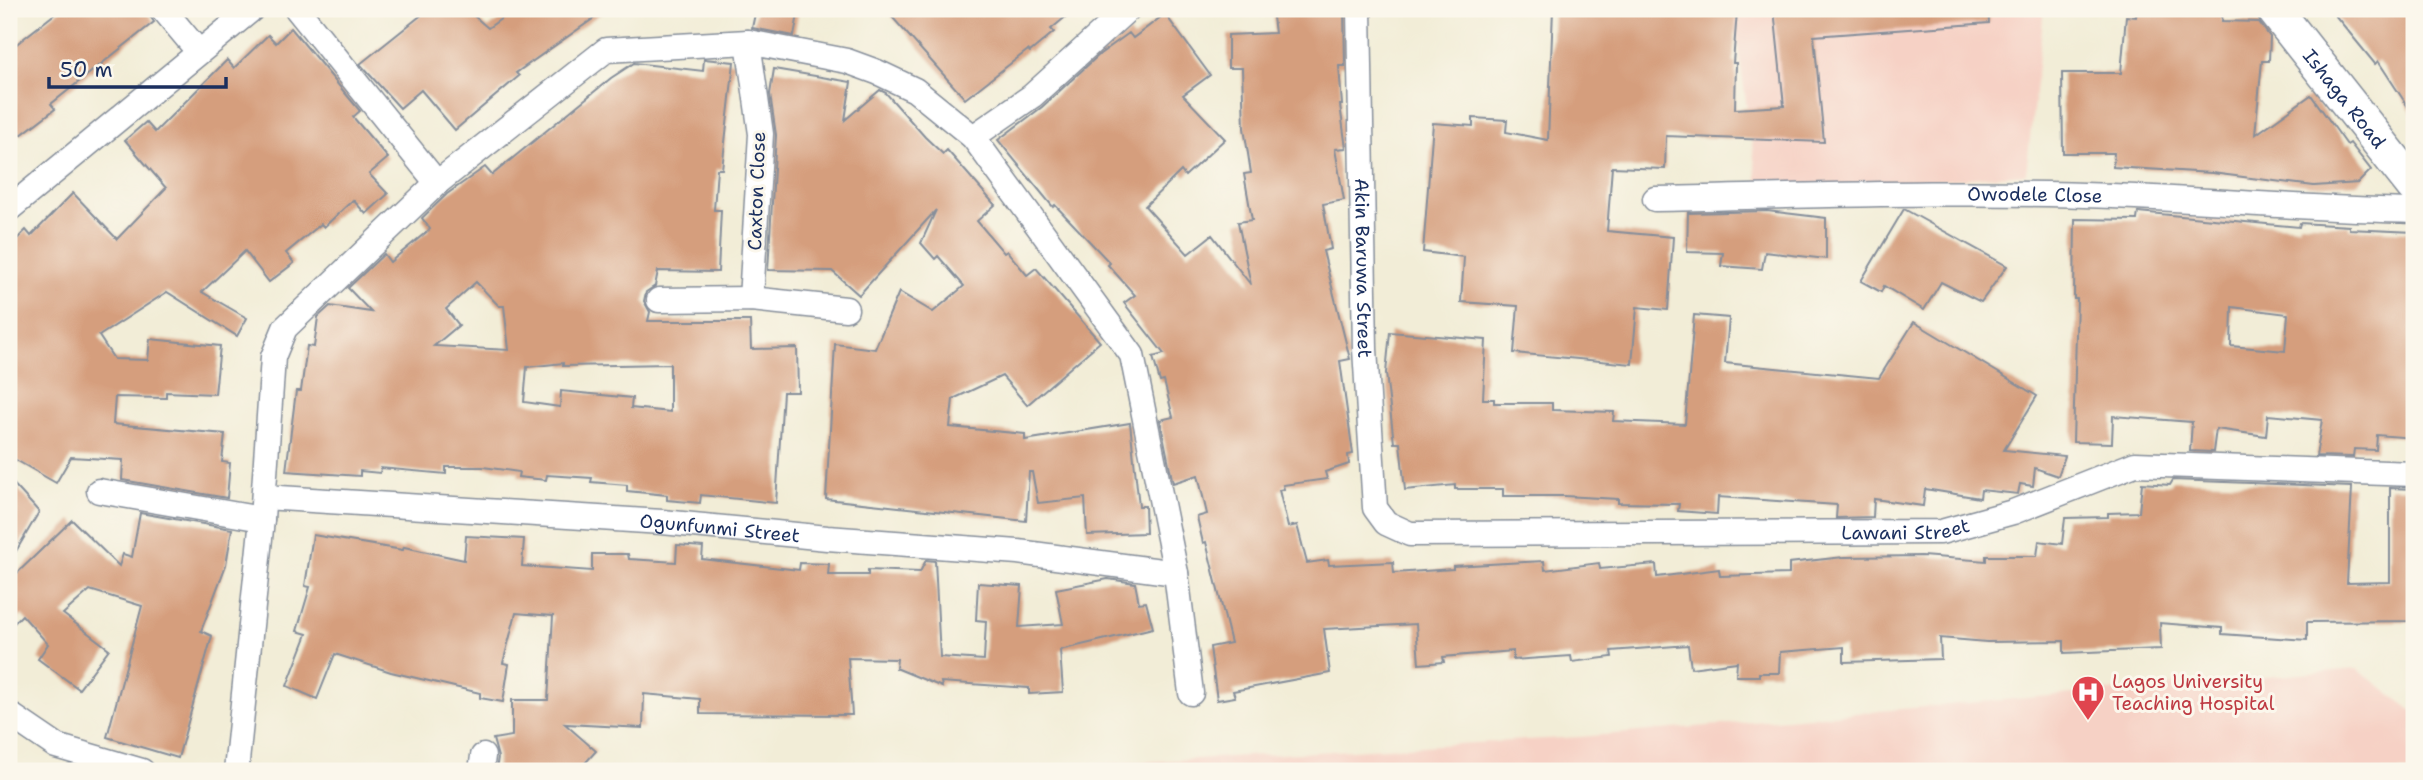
<svg xmlns="http://www.w3.org/2000/svg" width="2423" height="780" font-family="'Shantell Sans',sans-serif">
<rect width="100%" height="100%" fill="#fbf7ec"/>
<filter id="ink" filterUnits="userSpaceOnUse"><feTurbulence type="fractalNoise" baseFrequency=".0143" numOctaves="2"/><feDisplacementMap in="SourceGraphic" scale="14" xChannelSelector="R" yChannelSelector="G"/><feConvolveMatrix kernelMatrix="1 2 1 2 8 2 1 2 1" color-interpolation-filters="sRGB"/></filter>
<filter id="wash" filterUnits="userSpaceOnUse"><feTurbulence type="fractalNoise" baseFrequency=".00686" numOctaves="4" result="noise"/><feDisplacementMap in="SourceGraphic" scale="28" xChannelSelector="R" yChannelSelector="G"/><feGaussianBlur stdDeviation="1.57" result="paint"/><feColorMatrix in="noise" values="0 0 0 0 0 0 0 0 0 0 0 0 0 0 0 0 0 1.4 0 .05"/><feComposite in="paint" operator="in"/></filter>
<g filter="url(#wash)">
<rect width="100%" height="100%" fill="#f2edd7"/>
<g fill="#f6d1c5">
<path d="M1733 9H2044L2026 174 1759 194Z"/>
<path d="M2357 669 2414 712V771H984L1581 737Z"/>
</g>
<g id="blocks">
<g fill="#d59e7d" fill-rule="evenodd">
<path d="M61 9H145L154 22 51 104 55 109 21 135 9 119V50Z"/>
<path d="M429 9H466L488 28 515 9H607L516 73 519 76 455 130 421 90 400 108 360 64Z"/>
<path d="M756 9H799L794 36 752 28Z"/>
<path d="M885 9H1075L1051 29 1054 32 1030 52 1028 50 965 99Z"/>
<path d="M1272 9H1344L1345 66H1339L1342 105H1340L1346 148 1335 149 1344 200 1323 204 1331 249 1323 251 1350 359 1340 361 1353 454 1348 455 1349 464 1325 472 1327 479 1283 485 1284 489 1279 490 1288 527 1297 525 1307 563 1328 560 1329 565 1393 562 1394 573 1453 569V566L1544 561 1545 570 1599 563 1600 569 1656 564 1657 577 1719 569 1720 576 1789 574V563L1844 557 1922 556 1986 561V556H2037L2039 541 2062 544 2065 518 2108 517V513L2139 512 2142 483 2170 485 2173 480 2352 487 2347 583 2390 582V488L2414 489V621L2307 622V640L2222 634V628L2160 623 2161 649 2064 653V641L1987 642 1940 638 1941 659 1844 662V647L1780 652 1779 673H1759V676H1736L1737 662 1691 668 1688 645 1611 651 1612 657 1572 662 1571 656 1513 660V651L1443 657 1444 662 1419 664 1416 624 1324 629 1330 673 1233 691 1235 697 1217 700 1210 647 1231 643 1206 542 1203 543 1197 517 1207 514 1198 475 1173 483 1172 479 1160 420 1173 417 1164 381 1160 382 1153 357 1164 354 1124 303 1135 295 1108 265 1110 263 1055 205 1053 207 998 140 1042 107 1100 54 1129 33 1133 38 1165 14 1210 75 1183 95 1225 139 1185 176 1181 171 1145 206 1188 254 1212 235 1251 285 1238 222 1252 220 1244 174 1251 173 1244 128 1242 68H1228V35L1275 33Z"/>
<path d="M1553 9 1737 11 1733 63H1736L1735 109 1784 106 1774 9H1988L1989 23 1814 36 1824 142 1666 136 1665 169 1612 167 1607 231 1673 237 1668 310 1637 307 1632 364 1514 353 1518 306 1461 302 1464 257 1423 252 1433 123 1473 126V118L1507 120 1506 132 1548 140Z"/>
<path d="M2137 9H2223L2222 21 2259 22 2270 37 2269 61H2262L2255 135 2311 95 2347 145 2350 143 2371 170 2358 183 2314 186 2212 173 2113 167 2114 153H2063L2062 73H2121L2126 16 2136 17Z"/>
<path d="M2330 9H2414V116L2378 61 2375 64Z"/>
<path d="M291 28 360 111 353 117 388 158 369 174 388 194 366 214 353 200 324 227 321 224 286 253 294 263 269 282 245 251 202 292 247 318 237 336 167 292 99 336 114 359 148 360 150 339 220 346 215 394 166 392V398L115 397 113 424 225 434 222 462 230 463 227 498 122 480 123 460 71 457 56 483 9 456V247L26 230 31 236 73 193 117 239 166 188 125 140 146 122 155 132 227 60 234 68 268 35 276 43Z"/>
<path d="M704 59 734 62 722 169H717L714 210H721L718 272 658 271 655 286 646 292 644 301 650 312 648 321H750L751 349 797 348 798 392H783L776 503 701 495 700 503 667 500V495L627 491V485L591 482 592 478 547 475 546 480 518 477 519 472 483 467H446V474L381 468 380 473 360 471V476L286 471 296 391H301L307 346 314 347 318 317 330 306 371 312 348 288 384 254 390 262 430 229 422 218 447 194 485 167 492 175 611 78 634 63 703 71ZM476 282 499 306H504L509 350 434 346 459 325 446 309ZM563 363V366L670 364V412L631 408 632 398 561 391 560 407 524 402 527 367Z"/>
<path d="M774 69 851 82 845 120 880 90 886 93 925 137 943 154 947 150 995 205 977 221 1004 253 1007 251 1027 275 1036 268 1100 342 1027 405 1002 376 953 399 950 427 1025 434V440L1130 423 1139 506H1145L1146 533 1087 535 1085 498 1038 503 1032 472H1029L1026 521 826 499 835 344 875 349 899 292 933 312 964 286 938 256 935 259 921 243 936 210 859 295 832 271 768 270 776 135 770 94Z"/>
<path d="M1904 209 2007 266 1981 302 1941 282 1924 310 1884 286 1881 292 1861 281Z"/>
<path d="M1767 211 1826 218V259L1765 252 1762 269 1721 266 1723 253 1687 252 1688 213Z"/>
<path d="M2138 212 2299 227 2300 223 2349 226V229L2414 232V438L2377 435 2376 450 2354 449 2353 457 2316 456 2322 420 2268 415 2266 436 2216 429 2213 452 2190 451 2192 422 2113 416 2112 443 2073 442 2077 299H2074L2075 219 2137 220ZM2232 307 2288 314 2285 351 2231 346Z"/>
<path d="M1694 315 1729 318 1725 363 1879 378 1914 322 2037 396 2004 450 2065 456 2058 476 2035 468 2033 486 2020 484 2018 494 1981 490 1980 498 1925 489 1923 506 1874 499 1873 517 1836 518 1837 505 1777 501 1718 497 1717 514 1678 511 1679 504 1618 503V499L1564 496H1503V489H1455V485L1405 490 1400 443H1394L1386 373 1390 332 1486 340 1483 399H1494V403H1552V410L1614 412 1613 421 1685 424Z"/>
<path d="M9 479 39 512 9 563Z"/>
<path d="M140 513 232 529 226 565 201 631 212 636 178 758 107 737 142 606 90 590 63 614 109 649 79 689 38 659 48 644 22 615 9 628V581L72 520 119 566 123 554 132 557Z"/>
<path d="M313 535 403 550 404 547 464 560 466 536 524 539 522 566 592 571V554H628L629 559 676 562 677 545 703 547 702 559 799 570 800 563 829 564 828 575H868V570L920 572 926 560 935 561 940 657 984 660 986 621 976 620 978 583 1022 586 1019 627 1063 624 1056 589 1108 579 1135 583 1139 603 1146 602 1153 628 1060 650 1063 692 1029 694V688L941 682 942 687 896 668 897 659 848 658 852 715 700 714V699L644 694 643 728 565 724 596 751 578 771H496L498 757 493 739 512 736V700H548L553 616 516 613 503 663 509 664 503 702 480 698V693L391 672 335 654 317 699 287 686 307 634 297 631 310 587 305 586Z"/>
</g>
</g>
</g>
<g filter="url(#ink)">
<use href="#blocks" fill-opacity="0" stroke="#868e9a" stroke-width="2"/>
<g fill="none" stroke-linecap="round" stroke-linejoin="round">
<defs>
<g id="street">
<path d="M163 9 198 51"/>
<path d="M297 9 437 183"/>
<path id="s1" d="M1359 9 1365 349 1375 508 1386 523 1410 534 1941 532 2013 512 2135 464 2414 474"/>
<path d="M748 42 761 134 751 299"/>
<path d="M973 137 1032 96 1128 9"/>
<path id="s2" d="M1655 199C1807 196 1960 190 2112 196 2213 200 2313 209 2414 211"/>
<path d="M9 209 252 9"/>
<path d="M659 300 751 299 846 309"/>
<path d="M99 491 262 519"/>
<path id="s3" d="M264 497 662 522 827 538 1018 552 1176 573"/>
<path d="M9 714 56 746 142 771"/>
<path d="M236 771 262 519 273 357 285 328 437 183 606 50 748 42 847 61 877 72 915 90 973 137 1132 355 1176 573 1191 693"/>
<path d="M481 771 483 756"/>
</g>
<g id="secondary">
<path id="s4" d="M2274 9 2414 186"/>
</g>
</defs>
<use href="#street" stroke="#868e9a" stroke-width="27"/>
<use href="#secondary" stroke="#868e9a" stroke-width="38"/>
<use href="#street" stroke="#fff" stroke-width="24"/>
<use href="#secondary" stroke="#fff" stroke-width="35"/>
</g>
</g>
<defs>
<symbol id="hospital-pin" viewBox="-11 -11 22 30"><path d="M0 17L-7.5 6A9.5 9.5 0 1 1 7.5 6Z" fill="#e0444e" stroke="#fbf7ec"/><path d="M-5-5h3v3.5h4V-5h3V5h-3V1.5h-4V5h-3Z" fill="#fff"/></symbol>
</defs>
<g fill-rule="evenodd">
<use href="#hospital-pin" x="2069" y="673" width="38" height="52"/>
</g>
<g text-anchor="middle" stroke-width="6" stroke-linejoin="round" paint-order="stroke">
<g font-size="19" fill="#1b2f5e" stroke="#fbf7ec">
<text dy="7" stroke="none"><textPath href="#s4" startOffset="114">Ishaga Road</textPath></text>
<text transform="translate(756 191) rotate(-88)" y="7">Caxton Close</text>
<text dy="7" stroke="none"><textPath href="#s2" startOffset="380">Owodele Close</textPath></text>
<text dy="7" stroke="none"><textPath href="#s1" startOffset="259">Akin Baruwa Street</textPath></text>
<text dy="7" stroke="none"><textPath href="#s3" startOffset="457">Ogunfunmi Street</textPath></text>
<text dy="7" stroke="none"><textPath href="#s1" startOffset="1040">Lawani Street</textPath></text>
</g>
<g font-size="19" fill="#be3a42" stroke="#fbf7ec" text-anchor="start">
<text x="2112" y="688">Lagos University<tspan x="2112" dy="22">Teaching Hospital</tspan></text>
</g>
</g>
<rect width="2423" height="780" fill="none" stroke="#fbf7ec" stroke-width="35"/>
<path d="M49 77v10h177v-10" fill="none" stroke="#1b2f5e" stroke-width="3.5"/>
<text x="60" y="77" font-size="21" fill="#1b2f5e" stroke="#fbf7ec" stroke-width="5" paint-order="stroke">50 m</text>
</svg>
